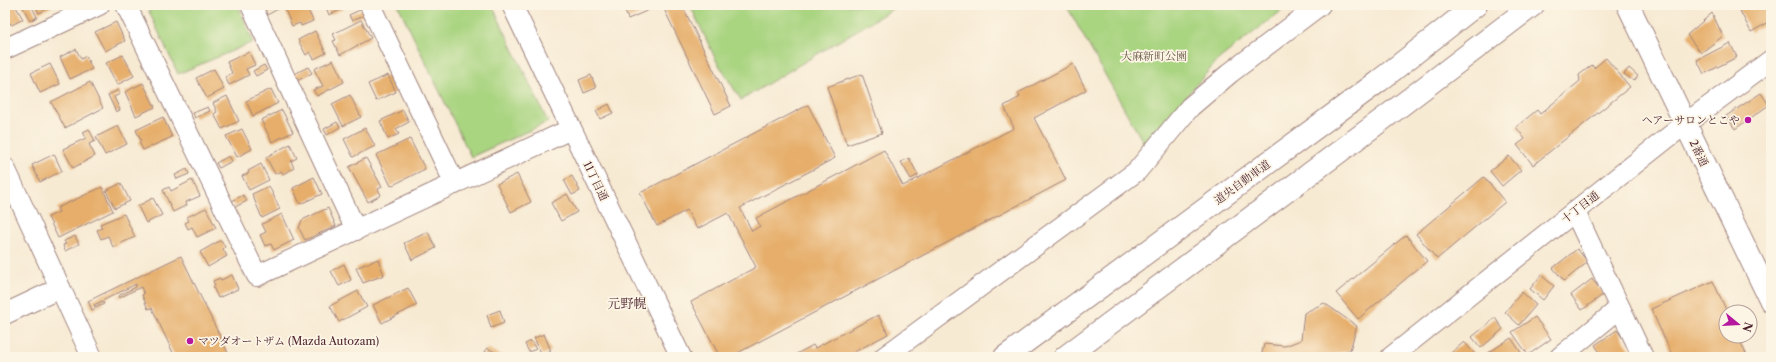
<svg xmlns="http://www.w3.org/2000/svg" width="1776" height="362" font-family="'Libre Caslon Text','Noto Serif JP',serif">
<rect width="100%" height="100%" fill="#fcf5e5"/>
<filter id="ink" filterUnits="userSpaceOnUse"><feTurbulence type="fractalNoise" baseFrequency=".025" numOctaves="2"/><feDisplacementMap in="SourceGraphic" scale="8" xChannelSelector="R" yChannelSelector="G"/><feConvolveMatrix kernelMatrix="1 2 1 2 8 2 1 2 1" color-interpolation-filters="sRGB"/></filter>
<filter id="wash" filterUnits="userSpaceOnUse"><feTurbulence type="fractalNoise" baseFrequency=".012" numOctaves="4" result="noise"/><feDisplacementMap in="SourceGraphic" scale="16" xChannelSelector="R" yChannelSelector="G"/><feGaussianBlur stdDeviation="0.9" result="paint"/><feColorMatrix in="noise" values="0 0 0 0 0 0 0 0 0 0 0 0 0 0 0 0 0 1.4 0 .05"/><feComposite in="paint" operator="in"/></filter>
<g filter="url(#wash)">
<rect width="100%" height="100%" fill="#f7ead3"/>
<g fill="#a9d480" stroke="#7a7a56">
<path d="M146 5H238L253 42 178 74Z"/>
<path d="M398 5H492L548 122 471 157Z"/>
<path d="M690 5H899L741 100 716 60Z"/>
<path d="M1066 5H1289L1219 59 1144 144Z"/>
</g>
<g id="blocks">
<g fill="#e6ae6a">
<path d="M5 5H15L23 19 12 25 10 23 5 25Z"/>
<path d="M22 5H31L37 17 30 21Z"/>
<path d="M35 5H55L39 13Z"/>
<path d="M271 5H276L278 9 267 15 264 9Z"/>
<path d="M297 5H306L313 21 301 26 300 23 292 26 285 10Z"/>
<path d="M325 5H343L345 8 329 15Z"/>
<path d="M616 5H658V6L628 19 624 8 618 11Z"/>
<path d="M662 5H682L731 106 715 114Z"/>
<path d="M1737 5H1765L1771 17V21L1751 32Z"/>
<path d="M362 9 364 15 352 21 349 15Z"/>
<path d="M1712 13 1723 36 1701 53 1687 35Z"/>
<path d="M361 20 371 38 340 55 333 41 336 40 333 34Z"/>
<path d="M116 22 125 41 105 51 95 32Z"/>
<path d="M315 31 326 53 314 59 310 52 306 55 298 40Z"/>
<path d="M1730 43 1737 57 1704 74 1697 60Z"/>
<path d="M76 49 81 59 86 56 92 69 70 79 60 57Z"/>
<path d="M249 52 255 65 246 69 249 75 229 85 225 77 232 73 227 62Z"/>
<path d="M123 55 134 76 117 85 106 63Z"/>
<path d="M1606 58 1630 87 1533 165 1517 145 1525 139 1516 127 1537 110 1540 114 1580 81 1579 75 1592 65 1594 68Z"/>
<path d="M333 60 344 82 317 96 313 90 323 86 314 69Z"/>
<path d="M50 64 60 84 40 93 31 73Z"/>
<path d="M1073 64 1086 90 1034 118 1066 180 730 357H720L691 302 756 267 728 213 697 229 687 210 657 226 640 193 808 105 835 158 740 208 752 231 760 226 756 218 884 150 903 186 1014 128 1004 106 1020 97 1018 93Z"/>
<path d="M264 65 267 70 256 76 253 71Z"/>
<path d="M308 67 312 73 297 81 294 74Z"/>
<path d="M1629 68 1638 76 1634 81 1624 74Z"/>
<path d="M214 69 224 89 207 98 196 78Z"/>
<path d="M862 74 882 133 847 145 827 87Z"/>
<path d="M388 75 396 92 376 101 368 84Z"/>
<path d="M591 75 596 88 584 93 579 80Z"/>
<path d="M90 82 103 108 65 128 51 102Z"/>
<path d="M143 83 155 107 136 116 125 92Z"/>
<path d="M271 89 278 103 253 116 246 101Z"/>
<path d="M118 90 120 94 114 97 120 110 116 112 108 95Z"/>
<path d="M1761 93 1769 105 1735 129 1726 116Z"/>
<path d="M350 95 361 117 343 126 332 104Z"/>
<path d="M227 96 239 121 222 129 214 114 217 112 213 103Z"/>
<path d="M609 104 613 113 600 119 596 111Z"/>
<path d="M208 107 210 111 195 118 193 113Z"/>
<path d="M282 110 293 132 272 142 261 120Z"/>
<path d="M403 110 409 122 396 129 399 134 388 139 380 121Z"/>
<path d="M163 117 172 137 143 150 139 142 141 141 136 130Z"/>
<path d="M337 122 340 127 327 135 324 129Z"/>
<path d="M118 126 127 144 105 155 96 137Z"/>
<path d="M365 128 375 146 353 157 344 139Z"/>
<path d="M89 129 95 141 89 144 95 156 73 168 63 149 86 138 83 132Z"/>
<path d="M242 129 252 149 237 157 226 136Z"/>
<path d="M410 139 425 169 391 186 376 155Z"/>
<path d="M290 144 297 158 291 161 294 168 283 174 281 171 275 174 266 157Z"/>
<path d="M54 154 62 171 40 182 32 165Z"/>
<path d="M229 156 232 161 219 168 216 163Z"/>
<path d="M1509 156 1521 170 1502 186 1490 171Z"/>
<path d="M366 158 382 187 378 189 381 195 368 202 349 167Z"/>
<path d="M909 158 918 175 911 179 901 162Z"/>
<path d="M261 164 269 180 249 190 242 176 249 173 248 171Z"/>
<path d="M187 169 189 174 177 179 175 175Z"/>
<path d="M517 174 531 202 511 212 497 184Z"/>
<path d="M572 176 580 191 572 195 564 180Z"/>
<path d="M314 177 322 194 300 204 293 188Z"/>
<path d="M1484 177 1505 202 1437 259 1416 234Z"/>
<path d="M192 180 200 196 186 202 187 205 173 212 163 190 169 187 171 191Z"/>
<path d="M121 183 130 201 115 208 106 191Z"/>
<path d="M269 186 280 209 262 218 252 194Z"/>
<path d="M102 187 113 211 58 238 48 217 59 212 57 208Z"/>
<path d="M567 194 577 212 561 221 551 203Z"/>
<path d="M243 195 247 201 235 207 232 201Z"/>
<path d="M153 198 162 215 146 223 138 206Z"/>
<path d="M206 208 216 228 197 237 192 227 188 229 185 223 189 221 187 217Z"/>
<path d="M328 208 336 226 305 240 299 228 302 220Z"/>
<path d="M124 214 135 237 113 247 108 236 101 239 97 230 102 228 100 224Z"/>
<path d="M282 214 294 240 274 250 271 244 265 246 260 235 266 232 262 224Z"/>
<path d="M428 232 436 248 412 260 404 243Z"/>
<path d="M1406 235 1427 261 1358 319 1336 293Z"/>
<path d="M75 236 79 244 65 251 63 245 66 244 64 241Z"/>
<path d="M221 240 225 247 223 249 227 256 208 267 200 252Z"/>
<path d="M1577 249 1588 262 1564 281 1553 268Z"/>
<path d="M181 256 230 357H175L152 308 148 309 142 295 144 294 141 287 119 298 118 296 136 287V284L94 305 95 307 103 302 104 304 92 310 88 301Z"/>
<path d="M378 259 384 275 363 283 356 268Z"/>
<path d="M344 264 351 280 339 286 331 271Z"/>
<path d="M232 275 238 289 218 298 213 287 215 286 213 281 220 278 221 280Z"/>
<path d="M1541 275 1554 286 1543 300 1530 289Z"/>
<path d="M1592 279 1604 294 1582 310 1571 295Z"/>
<path d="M1713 281 1727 312H1726V336H1738L1747 356 1744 357H1673L1651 309Z"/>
<path d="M408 288 417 305 382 323 373 305Z"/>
<path d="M358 291 367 307 339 322 330 306Z"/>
<path d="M1522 292 1536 305 1519 325 1505 312Z"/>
<path d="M1324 303 1357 326 1350 350 1326 357H1261L1264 344 1285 346 1301 340 1304 313Z"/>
<path d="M500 310 504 323 491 328 487 315Z"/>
<path d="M878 315 888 334 845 357H791L813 345 815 348Z"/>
<path d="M1535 317 1551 339 1528 355 1512 332Z"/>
<path d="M1495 318 1503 329 1481 348 1472 337Z"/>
<path d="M1617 330 1635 356 1634 357H1603L1595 345Z"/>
<path d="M544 334 551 351 542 355 534 338Z"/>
<path d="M1511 338 1524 357H1482Z"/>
<path d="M531 341 536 349 529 352 525 344Z"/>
<path d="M1464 342 1475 354 1471 357H1446Z"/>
<path d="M487 348 505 357H483Z"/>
</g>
</g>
</g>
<g filter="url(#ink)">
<use href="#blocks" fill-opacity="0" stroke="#a0847f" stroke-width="1"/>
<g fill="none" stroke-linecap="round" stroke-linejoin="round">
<defs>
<g id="minor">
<path d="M126 5 257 276 571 129"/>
<path d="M251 5 356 230"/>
<path d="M370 5 455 184"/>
<path d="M512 5 681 357"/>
<path d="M5 49 99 5"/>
<path d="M5 168 92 357"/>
<path d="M1575 212 1643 357"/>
<path d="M5 314 60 288"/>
<path d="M884 357 1137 171 1190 107 1230 73 1320 5"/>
<path d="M1391 357 1685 124 1771 60"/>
<path d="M1560 357 1620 308"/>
</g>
<path id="major" d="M1628 5 1771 301"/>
<g id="highway">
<path d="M1005 357 1379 81 1476 5"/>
<path d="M1065 357 1399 107 1533 5"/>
</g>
</defs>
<use href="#minor" stroke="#a0847f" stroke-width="22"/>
<use href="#major" stroke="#a0847f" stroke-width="24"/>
<use href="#highway" stroke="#a0847f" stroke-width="24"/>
<use href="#minor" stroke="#fff" stroke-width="20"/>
<use href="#major" stroke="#fff" stroke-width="22"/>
<use href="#highway" stroke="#fff" stroke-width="22"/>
</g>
</g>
<g fill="#b5179e" stroke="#fcf5e5" stroke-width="1.5">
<circle cx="1748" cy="120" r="4"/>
<circle cx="190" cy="341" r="4"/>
</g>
<g text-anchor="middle" stroke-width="3.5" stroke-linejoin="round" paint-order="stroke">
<g font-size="11" fill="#654" stroke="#fcf5e5">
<text x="1154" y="60">大麻新町公園</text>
</g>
<g font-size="11" fill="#4a1f2b" stroke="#fcf5e5" text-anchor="end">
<text x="1740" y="124">ヘアーサロンとこや</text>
<text x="198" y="345" text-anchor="start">マツダオートザム (Mazda Autozam)</text>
</g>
<g font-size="11" fill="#4a1f2b" stroke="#fcf5e5">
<text transform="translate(1699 153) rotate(64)" y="4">2番通</text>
<text transform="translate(596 181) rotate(64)" y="4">11丁目通</text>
<text transform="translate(1242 182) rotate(-36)" y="4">道央自動車道</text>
<text transform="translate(1580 207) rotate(-38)" y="4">十丁目通</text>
</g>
<g font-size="13" fill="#4a1f2b" stroke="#fcf5e5">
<text x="627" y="308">元野幌</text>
</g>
</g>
<rect width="1776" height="362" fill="none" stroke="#fcf5e5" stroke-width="20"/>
<g transform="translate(1738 324) rotate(108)"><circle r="19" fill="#fcf5e5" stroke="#b59f9b"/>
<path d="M0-3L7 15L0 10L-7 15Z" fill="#b5179e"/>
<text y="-6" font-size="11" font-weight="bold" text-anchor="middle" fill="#4a1f2b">N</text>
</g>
</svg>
